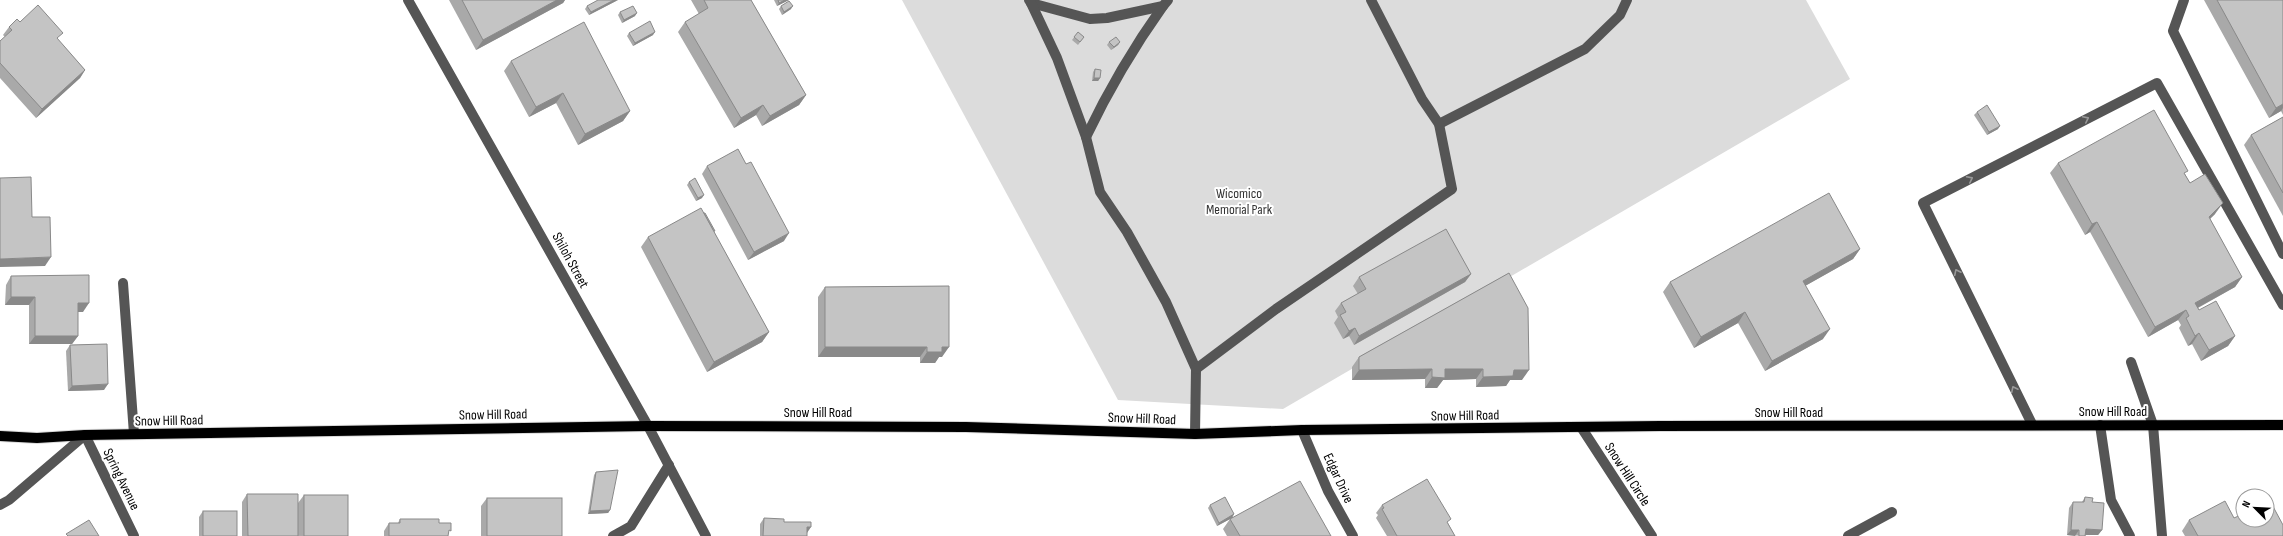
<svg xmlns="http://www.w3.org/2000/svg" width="2283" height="536" font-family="'Sofia Sans Condensed',sans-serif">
<rect width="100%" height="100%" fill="#fff"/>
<path fill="#dcdcdc" d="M902 0H1806L1850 79 1283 409 1118 400Z"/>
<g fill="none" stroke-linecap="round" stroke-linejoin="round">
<defs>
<path id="major" d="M0 436 37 438 85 435 648 426 966 427 1195 434 1302 430 1660 426 2283 425"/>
</defs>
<use href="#major" stroke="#dbdbdb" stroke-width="12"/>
<g stroke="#555" stroke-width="10">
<path d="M408 0 648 426 706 536"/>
<path d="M1029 0 1031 3 1090 19 1107 18 1163 6 1168 0"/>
<path d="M2184 0 2173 31 2283 254"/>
<path d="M1031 3 1057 58 1086 137 1100 192 1127 232 1166 302 1196 369 1195 434"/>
<path d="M1439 124 1585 49 1620 15 1627 0"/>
<path d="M1086 137C1108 91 1133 48 1163 6"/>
<path d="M123 283 134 434"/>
<path d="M2131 362 2153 425 2162 536"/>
<path d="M1196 369 1276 309 1452 189 1439 124 1422 99 1371 0"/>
<path d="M2032 424 1923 203 2157 83 2283 305"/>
<path d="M2100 425 2111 500 2130 536"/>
<path d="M1581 427 1652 536"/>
<path d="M1302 430 1328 491 1353 536"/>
<path d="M0 505 9 500 85 435 134 536"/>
<path d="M613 536 631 526 669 465"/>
<path d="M1848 536 1892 512"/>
</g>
<use href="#major" stroke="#000" stroke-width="10"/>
</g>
<g fill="#a9a9a9">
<path d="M449 0H565L563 3 476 50Z"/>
<path d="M618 0 589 15 585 9 587 6Z"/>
<path d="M691 0H751L806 95 799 105 762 126 756 115 734 128 678 32 685 22 699 14Z"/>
<path d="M774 0H789L777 6Z"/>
<path d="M2204 0H2283V115L2281 111 2269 118Z"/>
<path d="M781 6 791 9 782 15 779 9Z"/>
<path d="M620 12 635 16 622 23 618 15Z"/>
<path d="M20 22 58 40 85 70 80 78 36 118 0 78V41L5 37 3 35 9 27Z"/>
<path d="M1078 32 1084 37 1078 45 1072 40Z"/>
<path d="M629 33 653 35 633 46 627 36Z"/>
<path d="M1109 42H1120L1118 45 1111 50 1107 45Z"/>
<path d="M511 61 630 111 623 121 578 145 556 103 529 117 504 71Z"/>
<path d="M1095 69 1100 78 1098 81H1092L1093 72Z"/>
<path d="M1977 112 1998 129 1987 135 1974 115Z"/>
<path d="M2283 117V216L2244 145 2251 135Z"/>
<path d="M2058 163 2185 174 2190 183 2215 214 2210 219 2242 277 2235 287 2198 308 2199 310 2235 336 2228 346 2201 361 2192 344 2188 346 2179 328 2181 325 2178 320 2148 337 2090 232 2085 235 2050 173Z"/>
<path d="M707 166 784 241 748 260 702 174Z"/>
<path d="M689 182 702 198 696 201 687 185Z"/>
<path d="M715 231 714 232 769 332 762 342 707 372 641 247 648 237Z"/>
<path d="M1860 249 1853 259 1805 286 1823 339 1765 371 1738 323 1694 348 1663 292 1670 282Z"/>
<path d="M1509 273 1522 380H1510L1506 386 1476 387V379L1443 380 1437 388H1425V379L1352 380V367L1359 357Z"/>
<path d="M1471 274 1465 282 1354 345 1349 336 1343 339 1334 323 1338 317 1335 311 1341 303 1358 294 1353 286 1359 277Z"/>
<path d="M11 276 83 312H78V336L72 344H29V305H5L6 285Z"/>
<path d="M949 286 942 357H939L935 363H920V357H818V297L825 287Z"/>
<path d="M70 345 104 390 68 391 66 351Z"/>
<path d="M596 472 610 510 608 513 588 514 594 475Z"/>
<path d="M247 494 298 503 304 495 348 536H242V502Z"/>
<path d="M2085 497 2092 502 2102 530 2098 535H2086L2085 536 2067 535 2069 508 2073 502H2082Z"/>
<path d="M487 498 562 536H481V506Z"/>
<path d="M1210 505 1234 514 1232 517 1331 536H1227L1223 529 1230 519 1217 526 1208 508Z"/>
<path d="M1382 505 1448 523 1455 536H1387L1376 518 1378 515 1376 513Z"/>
<path d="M203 511 237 536H199V517Z"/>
<path d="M764 518 784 522 807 533V536H760V524Z"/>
<path d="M2234 518 2283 536H2185L2182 531 2189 520Z"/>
<path d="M400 519 439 523 448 534V536H384V531L389 523H398Z"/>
</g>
<g fill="#898989">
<path d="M557 0H565L563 3 476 50 483 40Z"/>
<path d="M614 0H618L589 15 591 12Z"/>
<path d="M785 0H789L777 6 779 3Z"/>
<path d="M793 6 791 9 782 15 784 12Z"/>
<path d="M637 13 635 16 622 23 624 20Z"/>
<path d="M655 32 653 35 633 46 635 43Z"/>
<path d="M1120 42 1118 45 1111 50 1114 47Z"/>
<path d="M85 70 80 78 36 118 42 109Z"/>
<path d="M1094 78H1100L1098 81H1092Z"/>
<path d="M563 93 556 103 529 117 536 107Z"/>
<path d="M806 95 799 105 762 126 770 116Z"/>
<path d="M2283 104V108L2281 111 2269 118 2276 108Z"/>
<path d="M763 105 756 115 734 128 741 118Z"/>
<path d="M630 111 623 121 578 145 585 134Z"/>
<path d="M2000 126 1998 129 1987 135 1989 132Z"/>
<path d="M704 195 702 198 696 201 698 198Z"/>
<path d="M2223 203 2215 214 2201 227 2209 217Z"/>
<path d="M2097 222 2090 232 2085 235 2092 224Z"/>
<path d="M789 233 784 241 748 260 754 252Z"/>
<path d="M1860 249 1853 259 1796 291 1803 281Z"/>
<path d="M51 257 45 266 0 267V259Z"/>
<path d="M1471 274 1465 282 1354 345 1359 336Z"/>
<path d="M2242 277 2235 287 2188 313 2195 303Z"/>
<path d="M11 297H35L29 305H5Z"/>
<path d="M78 303H89L83 312H72Z"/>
<path d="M2186 310 2178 320 2148 337 2155 327Z"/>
<path d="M1745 312 1738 323 1694 348 1701 337Z"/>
<path d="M1355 328 1349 336 1343 339 1349 331Z"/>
<path d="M1830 329 1823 339 1765 371 1772 361Z"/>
<path d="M769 332 762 342 707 372 714 362Z"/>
<path d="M2199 333 2192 344 2188 346 2195 336Z"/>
<path d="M35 336H78L72 344H29Z"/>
<path d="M2235 336 2228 346 2201 361 2209 350Z"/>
<path d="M825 347H927L920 357H818Z"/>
<path d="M942 347H949L942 357H939L935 363H920L927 352Z"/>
<path d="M1432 369 1425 379 1352 380 1359 370Z"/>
<path d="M1445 369H1483L1476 379 1443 380 1437 388H1425L1432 377Z"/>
<path d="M1514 370H1529L1522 380H1510L1506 386 1476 387 1483 377Z"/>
<path d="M108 384 104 390 68 391 72 386Z"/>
<path d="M610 510 608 513 588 514 590 511Z"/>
<path d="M1234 514 1232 518 1217 526 1219 523Z"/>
<path d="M807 527H811L807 533Z"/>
<path d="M2086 529 2102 530 2098 535H2082Z"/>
<path d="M2071 530H2079L2075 536 2067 535Z"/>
</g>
<g fill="#c4c4c4" stroke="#898989">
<path d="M462 0H557L483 40Z"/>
<path d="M598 0H614L591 12 587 6Z"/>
<path d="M704 0H751L806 95 770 116 763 105 741 118 685 22 708 8Z"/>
<path d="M778 0H785L779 3Z"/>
<path d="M2217 0H2283V104L2276 108Z"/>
<path d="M789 1 793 6 784 12 781 6Z"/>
<path d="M38 5 63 33 57 38 85 70 42 109 0 63V41L12 30 9 27 17 19 20 22Z"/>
<path d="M633 6 637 13 624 20 620 12Z"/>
<path d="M650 21 655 32 635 43 629 33Z"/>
<path d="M584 22 630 111 585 134 563 93 536 107 511 61Z"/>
<path d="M1078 32 1084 37 1080 42 1074 37Z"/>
<path d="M1116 37 1120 42 1114 47 1109 42Z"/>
<path d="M1095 69 1101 70 1100 78H1094Z"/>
<path d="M1987 105 2000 126 1989 132 1977 112Z"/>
<path d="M2154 110 2188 171 2184 173 2190 183 2205 174 2223 203 2209 217 2242 277 2195 303 2199 310 2216 301 2235 336 2209 350 2199 333 2195 336 2186 318 2189 316 2186 310 2155 327 2097 222 2092 224 2058 163Z"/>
<path d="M2283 117V193L2251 135Z"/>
<path d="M738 149 746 164 751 162 789 233 754 252 707 166Z"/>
<path d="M31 177 32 217H50L51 257 0 259V178Z"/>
<path d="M695 178 704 195 698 198 689 182Z"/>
<path d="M1829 193 1860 249 1803 281 1830 329 1772 361 1745 312 1701 337 1670 282Z"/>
<path d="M701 208 769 332 714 362 648 237Z"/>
<path d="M704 213H705L715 231H714Z"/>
<path d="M1446 229 1471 274 1359 336 1355 328 1349 331 1340 315 1346 312 1341 303 1366 289 1359 277Z"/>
<path d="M1509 273 1528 308 1529 370H1514L1513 376 1483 377V369H1445V378L1432 377V369L1359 370V357Z"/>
<path d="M89 275V303H78V336H35V297H11V276Z"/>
<path d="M949 286V347H942V352H927V347H825V287Z"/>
<path d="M107 344 108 384 72 386 70 345Z"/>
<path d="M618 470 610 510 590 511 596 472Z"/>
<path d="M1427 479 1451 519 1447 522 1455 536H1397L1382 509 1384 508 1382 505Z"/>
<path d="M1300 481 1331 536H1240L1230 519Z"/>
<path d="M247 494H298V536H248Z"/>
<rect x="304" y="495" width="44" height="41"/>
<path d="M1225 497 1234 514 1219 523 1210 505Z"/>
<path d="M2085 497 2093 498 2092 502 2104 503 2102 530 2086 529 2085 536H2079V530H2071L2073 502H2084Z"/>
<rect x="487" y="498" width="75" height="38"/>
<path d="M2269 499 2283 525V536H2198L2189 520 2225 501 2234 518 2243 514V520H2267V500Z"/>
<rect x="203" y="511" width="34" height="25"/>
<path d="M764 518 784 519V522H811V527H807V536H763Z"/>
<path d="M400 519H439V523H451V531L449 530 448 536H389V523H400Z"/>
<path d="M89 520 99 536H68L66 534Z"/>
</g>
<defs><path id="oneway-chevron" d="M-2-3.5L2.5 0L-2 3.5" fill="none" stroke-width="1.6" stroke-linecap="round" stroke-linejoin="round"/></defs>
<g stroke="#999">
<use href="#oneway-chevron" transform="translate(2086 119) rotate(-27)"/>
<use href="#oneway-chevron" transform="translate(1970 179) rotate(-27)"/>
<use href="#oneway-chevron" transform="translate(1957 272) rotate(-116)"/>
<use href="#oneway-chevron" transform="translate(2014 389) rotate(-116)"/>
</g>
<g text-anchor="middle" stroke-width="4" stroke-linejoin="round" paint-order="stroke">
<g font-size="14" fill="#333" stroke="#fff">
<text x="1239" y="198">Wicomico<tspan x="1239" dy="16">Memorial Park</tspan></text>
</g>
<g font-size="14" fill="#000" stroke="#fff">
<text transform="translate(571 260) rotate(61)" y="5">Shiloh Street</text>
<text x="2113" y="416">Snow Hill Road</text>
<text x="818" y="417">Snow Hill Road</text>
<text x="1789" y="417">Snow Hill Road</text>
<text transform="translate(493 414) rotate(-1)" y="5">Snow Hill Road</text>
<text transform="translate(1465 415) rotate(-1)" y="5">Snow Hill Road</text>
<text transform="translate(1142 418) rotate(2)" y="5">Snow Hill Road</text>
<text transform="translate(169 420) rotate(-1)" y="5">Snow Hill Road</text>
<text transform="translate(1628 474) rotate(57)" y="5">Snow Hill Circle</text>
<text transform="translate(1339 478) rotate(65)" y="5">Edgar Drive</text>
<text transform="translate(122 479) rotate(64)" y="5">Spring Avenue</text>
</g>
</g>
<g transform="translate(2255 508) rotate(294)"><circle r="19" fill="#ffffff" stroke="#999999"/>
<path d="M0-3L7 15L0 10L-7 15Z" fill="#000000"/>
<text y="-6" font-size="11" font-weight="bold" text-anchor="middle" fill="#000000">N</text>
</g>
</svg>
